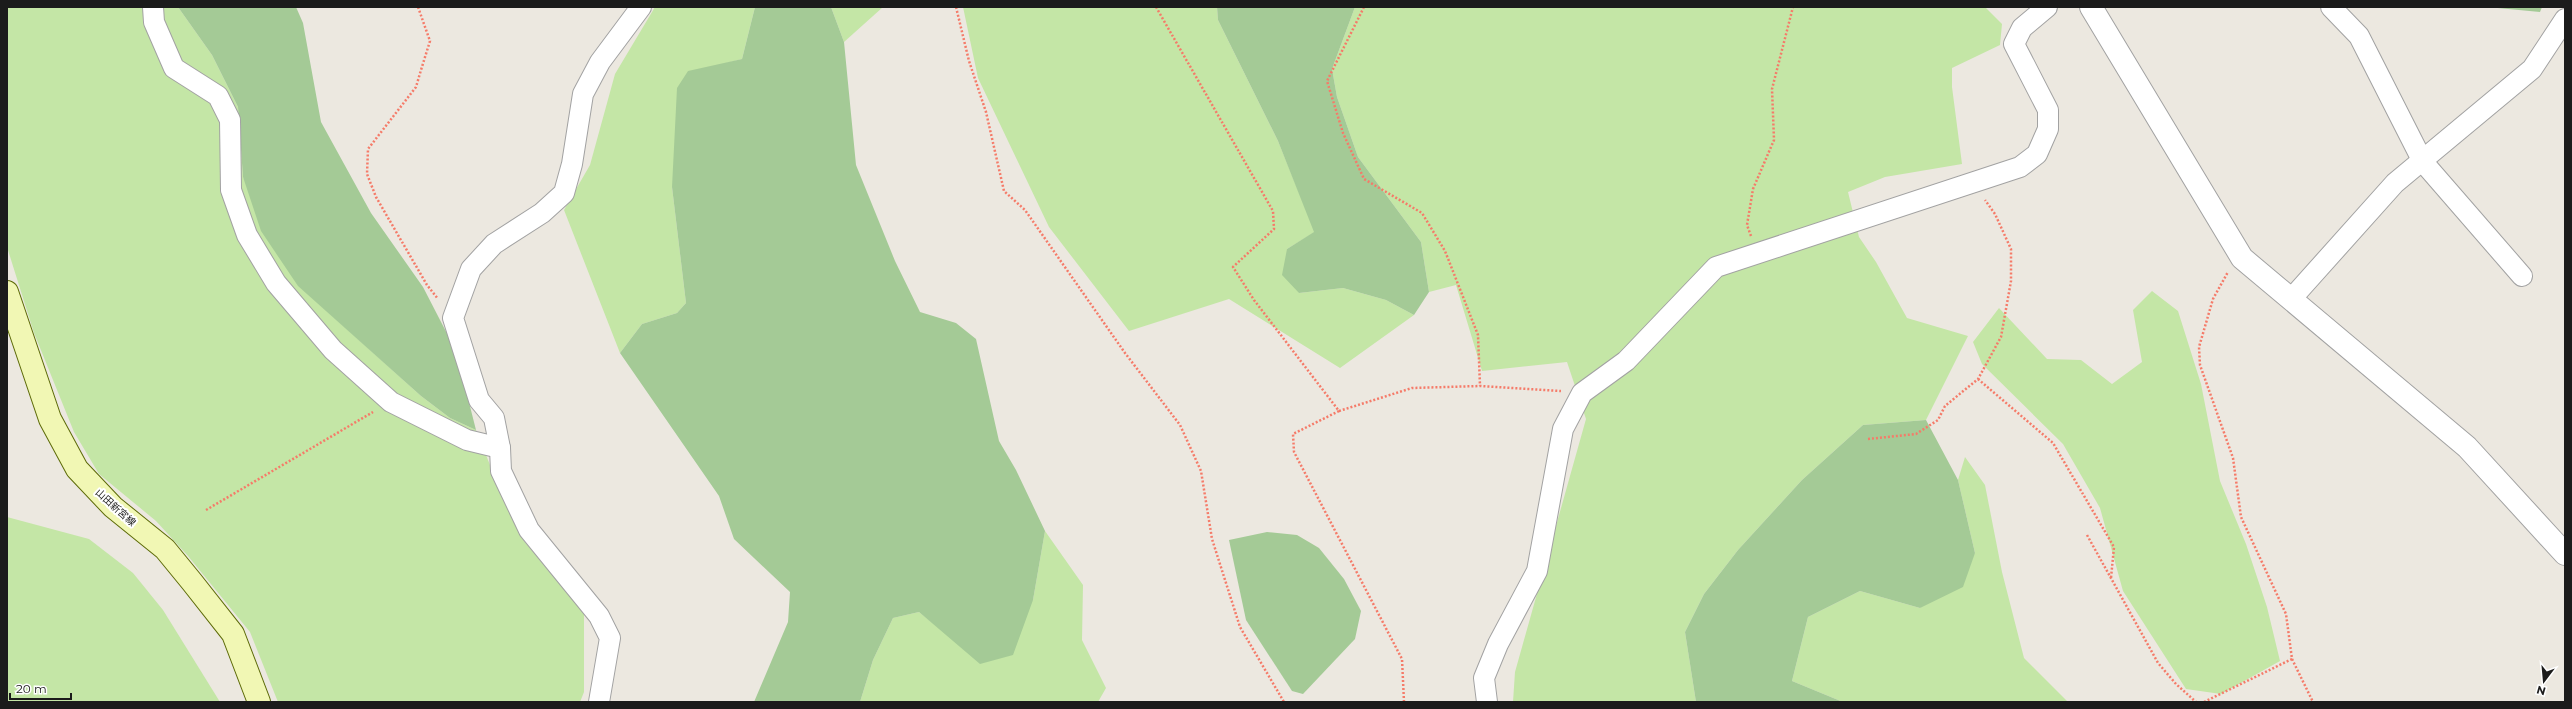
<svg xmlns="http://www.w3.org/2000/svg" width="2572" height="709" font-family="Montserrat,'Noto Sans JP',sans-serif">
<rect width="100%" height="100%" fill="#ece8e0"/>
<g fill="#c4e6a6">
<path d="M7 7H178L212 55 238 107 243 177 298 285 421 396 450 418 476 430 504 500 524 541 584 613V692L580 702H278L250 632 188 556 156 521 99 474 74 432 34 333 7 247Z"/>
<path d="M655 7H755L742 59 719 65 672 187 686 303 677 313 642 324 620 353 564 210 590 165 615 74Z"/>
<path d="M831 7H883L844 42Z"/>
<path d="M963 7H1217L1218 20 1278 141 1315 232 1287 249 1299 293 1343 288 1386 300 1414 315 1340 368 1229 299 1129 331 1049 227 978 78Z"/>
<path d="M1355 7H1985L2002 24 2000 45 1952 68V87L1962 164 1885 177 1848 192 1859 237 1876 262 1907 318 1968 336 1926 420 1863 425 1802 480 1738 550 1704 594 1685 632 1696 702H1513L1515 672 1586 419 1567 362 1482 371 1456 285 1429 292 1421 242 1358 157 1337 97 1332 69Z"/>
<path d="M2152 291 2178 311 2201 384 2220 481 2246 544 2267 607 2280 661 2221 694 2186 689 2123 591 2100 508 2063 444 1982 364 1973 342 1999 308 2047 359 2081 360 2112 384 2142 362 2133 310Z"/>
<path d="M1965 457 1985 485 2002 572 2024 658 2068 702H1843L1792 681 1808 617 1860 591 1920 608 1975 553 1958 480Z"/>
<path d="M7 517 89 539 133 573 163 610 220 702H7Z"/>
<path d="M1045 531 1083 585 1082 640 1106 688 1098 702H860L873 660 893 618 919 612 945 633 1033 600Z"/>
</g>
<g fill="#a4ca96">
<path d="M178 7H296L303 23 321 122 371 213 423 287 456 351 476 430 450 418 421 396 298 286 261 231 243 177 238 107 212 55Z"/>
<path d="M755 7H831L844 42 856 165 895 261 920 312 956 323 976 339 999 441 1016 470 1045 531 1033 600 1013 655 980 664 919 612 893 618 873 660 860 702H754L788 622 790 592 734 539 719 496 620 353 642 324 677 313 686 303 672 187 677 88 688 71 742 59Z"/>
<path d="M1217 7H1355L1332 69 1337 97 1358 157 1421 242 1429 292 1414 315 1386 300 1343 288 1299 293 1282 275 1287 249 1314 232 1278 141 1218 20Z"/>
<path d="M2487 7H2542L2540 12Z"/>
<path d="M1926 420 1958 480 1975 553 1963 587 1920 608 1860 591 1808 617 1792 681 1843 702H1696L1685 632 1704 594 1738 550 1802 480 1863 425Z"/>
<path d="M1267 532 1297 535 1319 548 1344 579 1361 611 1355 639 1303 694 1292 691 1246 620 1229 540Z"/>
</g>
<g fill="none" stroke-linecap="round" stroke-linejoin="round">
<defs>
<g id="minor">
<path d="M153 7 154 22 174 68 218 96 230 120 231 190 247 235 276 283 333 350 391 402 467 440 500 448"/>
<path d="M2331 7 2359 36 2423 162 2522 276"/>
<path d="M2292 298 2395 183 2532 69 2565 19"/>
<path d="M599 702 610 638 599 616 529 530 501 471 500 448 494 418 479 400 453 318 471 269 494 244 542 213 564 193 572 164 583 94 600 62 641 7"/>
<path d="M1487 702 1484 678 1498 644 1537 571 1563 429 1582 393 1626 361 1716 267 2020 167 2037 154 2048 129V110L2014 44 2022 28 2047 7"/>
</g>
<path id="tertiary" d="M2091 7 2242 258 2467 447 2565 554"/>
<path id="secondary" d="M7 292 50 419 77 469 113 507 165 549 192 582 233 634 259 702"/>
</defs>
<use href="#minor" stroke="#a2a2a2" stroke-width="22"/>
<use href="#tertiary" stroke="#a2a2a2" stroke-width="24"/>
<use href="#secondary" stroke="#5d6b08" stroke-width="24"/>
<g stroke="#f57b69" stroke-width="2.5" stroke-dasharray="2 2" stroke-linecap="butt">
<path d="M418 7 430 41 421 70 416 87 368 149 367 174 376 197 427 285 438 299"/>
<path d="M956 7 969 61 986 112 1004 191 1025 210 1125 353 1180 425 1201 471 1212 539 1240 627 1284 702"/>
<path d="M1156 7 1273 211 1274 229 1233 267 1254 300 1339 411 1412 388 1480 386 1561 391"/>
<path d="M1364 7 1327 81 1343 133 1364 179 1422 213 1445 251 1478 335 1480 386"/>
<path d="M1751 236 1747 225 1753 189 1774 140 1772 89 1793 7"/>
<path d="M1978 379 2053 443 2114 547 2111 578"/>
<path d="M1339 411 1293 434 1294 452 1402 659 1404 702"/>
<path d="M1868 439 1916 434 1938 420 1945 406 1978 379 2001 337 2011 281V249L1995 214 1985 200"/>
<path d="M206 510 373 412"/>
<path d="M2087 535 2158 663 2176 684 2196 702"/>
<path d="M2292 659 2313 702"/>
<path d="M2204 702 2292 659 2286 614 2241 517 2233 458 2200 365 2199 347 2213 299 2228 272"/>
</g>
<use href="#minor" stroke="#fff" stroke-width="20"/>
<use href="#tertiary" stroke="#fff" stroke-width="22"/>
<use href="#secondary" stroke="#f1f7b4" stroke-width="22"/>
</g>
<g text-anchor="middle" stroke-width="4" stroke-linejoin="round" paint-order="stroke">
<g font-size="10" fill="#1b1b1b" stroke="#fff">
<text transform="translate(116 507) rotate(42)" y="4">山田新宮線</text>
</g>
</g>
<rect width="2572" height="709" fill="none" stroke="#1b1b1b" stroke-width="16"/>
<g transform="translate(2544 681) rotate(196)" stroke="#ffffff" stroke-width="3" paint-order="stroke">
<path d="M0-3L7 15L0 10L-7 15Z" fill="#1b1b1b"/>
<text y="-6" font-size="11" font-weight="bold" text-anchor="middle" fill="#1b1b1b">N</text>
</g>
<path d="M10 693v6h61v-6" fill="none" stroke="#1b1b1b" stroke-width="2"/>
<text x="16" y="693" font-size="12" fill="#1b1b1b" stroke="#ffffff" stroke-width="3" paint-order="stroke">20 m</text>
</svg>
